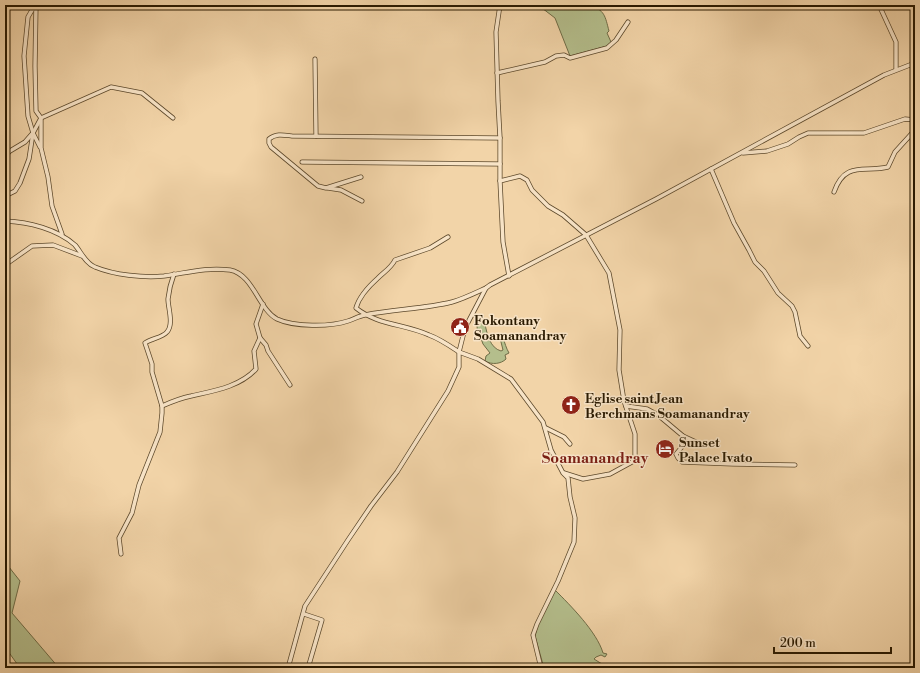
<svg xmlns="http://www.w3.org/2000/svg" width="920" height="673" font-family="'Libre Bodoni',serif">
<rect width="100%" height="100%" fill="#f2d4a8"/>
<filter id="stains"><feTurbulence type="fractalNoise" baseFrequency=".005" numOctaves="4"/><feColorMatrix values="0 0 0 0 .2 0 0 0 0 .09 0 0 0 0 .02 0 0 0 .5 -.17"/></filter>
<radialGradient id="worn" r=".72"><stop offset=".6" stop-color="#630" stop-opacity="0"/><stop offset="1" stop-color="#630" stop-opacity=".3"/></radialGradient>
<g fill="#b4be8c" stroke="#6f6c46">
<path d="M538 5H589C605 10 605 16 609 31L607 33 611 42 607 46 570 56 555 18Z"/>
<path d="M481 321 485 324C487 334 490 348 501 351L503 350 500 338H503C505 343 506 348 509 353L505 355 506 359C501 364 492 365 485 361L486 356 490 353 483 344 480 336H478L477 326Z"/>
<path d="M5 562 20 581 12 613 59 668H20L5 647Z"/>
<path d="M555 590C570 605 597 632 603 653L607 654 605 657 601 655 596 657 594 659 602 664 599 668H544L535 636 539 621Z"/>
</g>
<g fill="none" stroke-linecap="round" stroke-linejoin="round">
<defs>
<g id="minor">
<path d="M35 5 28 17 24 56 28 116 33 133 40 147"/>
<path d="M36 5 35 66 36 111 41 118V148L48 177 52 206 62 234"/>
<path d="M500 5 496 32 498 101 500 138V181L503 242 509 276"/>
<path d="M879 5 896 42V69"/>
<path d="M315 59 316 136"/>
<path d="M497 73 545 62 556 56 564 55 570 58 607 48 616 40 628 22"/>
<path d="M743 153 767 151 788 144 799 137 808 133H864L905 119 915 120"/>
<path d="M5 156 10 151 25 142 32 134"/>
<path d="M302 162 500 164"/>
<path d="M711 169 734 223 749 250 755 262 764 271 778 293 792 306 795 312 800 336 808 346"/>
<path d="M361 177 326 188 318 186 271 147 269 143V139C276 133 284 135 292 136L500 138"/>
<path d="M500 181 520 176 527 180 532 190 548 206 563 215 586 235 609 273 620 330 619 370 624 401 635 434V456L632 462 610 474 583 479 564 473"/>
<path d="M328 188 341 190 362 201"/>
<path d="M834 192C845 160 865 173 888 167L895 152 915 130"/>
<path d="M5 196 15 191 20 183 29 159 33 133 41 118 111 87 142 93 173 118"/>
<path d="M5 221C29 222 57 229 75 245 81 252 86 264 95 267 114 275 144 278 164 276 187 273 205 267 230 270 253 274 259 310 277 319 294 327 330 327 348 321 354 319 359 316 365 315 394 309 424 309 452 302 463 299 475 293 486 288L490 285 656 199 884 75 915 63"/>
<path d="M5 265 32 246 53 245 82 256"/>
<path d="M486 288 465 328 459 352 478 359 511 379 543 422 551 450 563 473 568 478 570 497 575 518 574 542 558 581 537 624 533 635 541 668"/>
<path d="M263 304 256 324 260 338 266 345 268 351 290 385"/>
<path d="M162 406C171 402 181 398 191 396 213 391 240 387 256 369L254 351 260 338"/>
<path d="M626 406 647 409 658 415 683 436 696 442"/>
<path d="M546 428 564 437 570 444"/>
<path d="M683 436 681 448 676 454 678 458 682 462 733 464 795 465"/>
<path d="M121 554 119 538 132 513 139 485 160 432 162 413V406L152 372V364L145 343C152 338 162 338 167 332 174 324 168 308 168 299 169 290 171 282 174 274"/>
<path d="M304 614 322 620 308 668"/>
<path d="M288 668 305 606 348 540 371 506 397 472 448 391 459 367V352C450 346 440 339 429 335 405 324 377 325 356 308 359 297 369 286 378 278 384 272 391 268 395 260L430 248 448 237"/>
</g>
</defs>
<use href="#minor" stroke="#5c482b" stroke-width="5"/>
<use href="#minor" stroke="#f7e3c6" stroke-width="3.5"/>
</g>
<defs>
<symbol id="civic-disc" viewBox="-11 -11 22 22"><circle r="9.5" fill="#8f2418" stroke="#f7e3c6"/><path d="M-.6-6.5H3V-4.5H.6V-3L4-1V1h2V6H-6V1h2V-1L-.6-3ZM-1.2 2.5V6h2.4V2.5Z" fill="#fff"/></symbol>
<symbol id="church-disc" viewBox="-11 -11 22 22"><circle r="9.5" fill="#8f2418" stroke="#f7e3c6"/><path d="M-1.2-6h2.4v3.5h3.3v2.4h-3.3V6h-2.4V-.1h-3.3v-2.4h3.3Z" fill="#fff"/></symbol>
<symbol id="hotel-disc" viewBox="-11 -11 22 22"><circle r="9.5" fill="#8f2418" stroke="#f7e3c6"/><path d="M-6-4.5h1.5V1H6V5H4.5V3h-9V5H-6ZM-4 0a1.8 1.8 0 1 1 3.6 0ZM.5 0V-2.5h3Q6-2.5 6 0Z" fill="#fff"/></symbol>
</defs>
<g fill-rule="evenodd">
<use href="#civic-disc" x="449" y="316" width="22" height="22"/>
<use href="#church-disc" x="560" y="394" width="22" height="22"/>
<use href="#hotel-disc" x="654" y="438" width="22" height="22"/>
</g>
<g text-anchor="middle" stroke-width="3" stroke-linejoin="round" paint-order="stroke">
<g font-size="13" font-weight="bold" fill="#2a1a01" stroke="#f7e3c6" text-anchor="start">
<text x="474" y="325">Fokontany<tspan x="474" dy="15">Soamanandray</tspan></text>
<text x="585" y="403">Eglise saint Jean<tspan x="585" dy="15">Berchmans Soamanandray</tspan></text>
<text x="679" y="447">Sunset<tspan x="679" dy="15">Palace Ivato</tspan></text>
</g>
<g font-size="15" font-weight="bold" fill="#7a1f14" stroke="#f7e3c6">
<text x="595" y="463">Soamanandray</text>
</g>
</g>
<rect width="920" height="673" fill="none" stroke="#f2d4a8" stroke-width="20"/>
<rect x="6" y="6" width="908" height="661" fill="none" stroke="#2a1a01" stroke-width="2"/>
<rect x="10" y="10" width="900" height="653" fill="none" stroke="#2a1a01"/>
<path d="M774 647v6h117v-6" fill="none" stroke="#2a1a01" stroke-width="2"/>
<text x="780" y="647" font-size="12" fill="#2a1a01" stroke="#f7e3c6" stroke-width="3" paint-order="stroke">200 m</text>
<rect width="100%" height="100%" filter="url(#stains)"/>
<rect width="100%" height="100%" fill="url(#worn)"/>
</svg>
